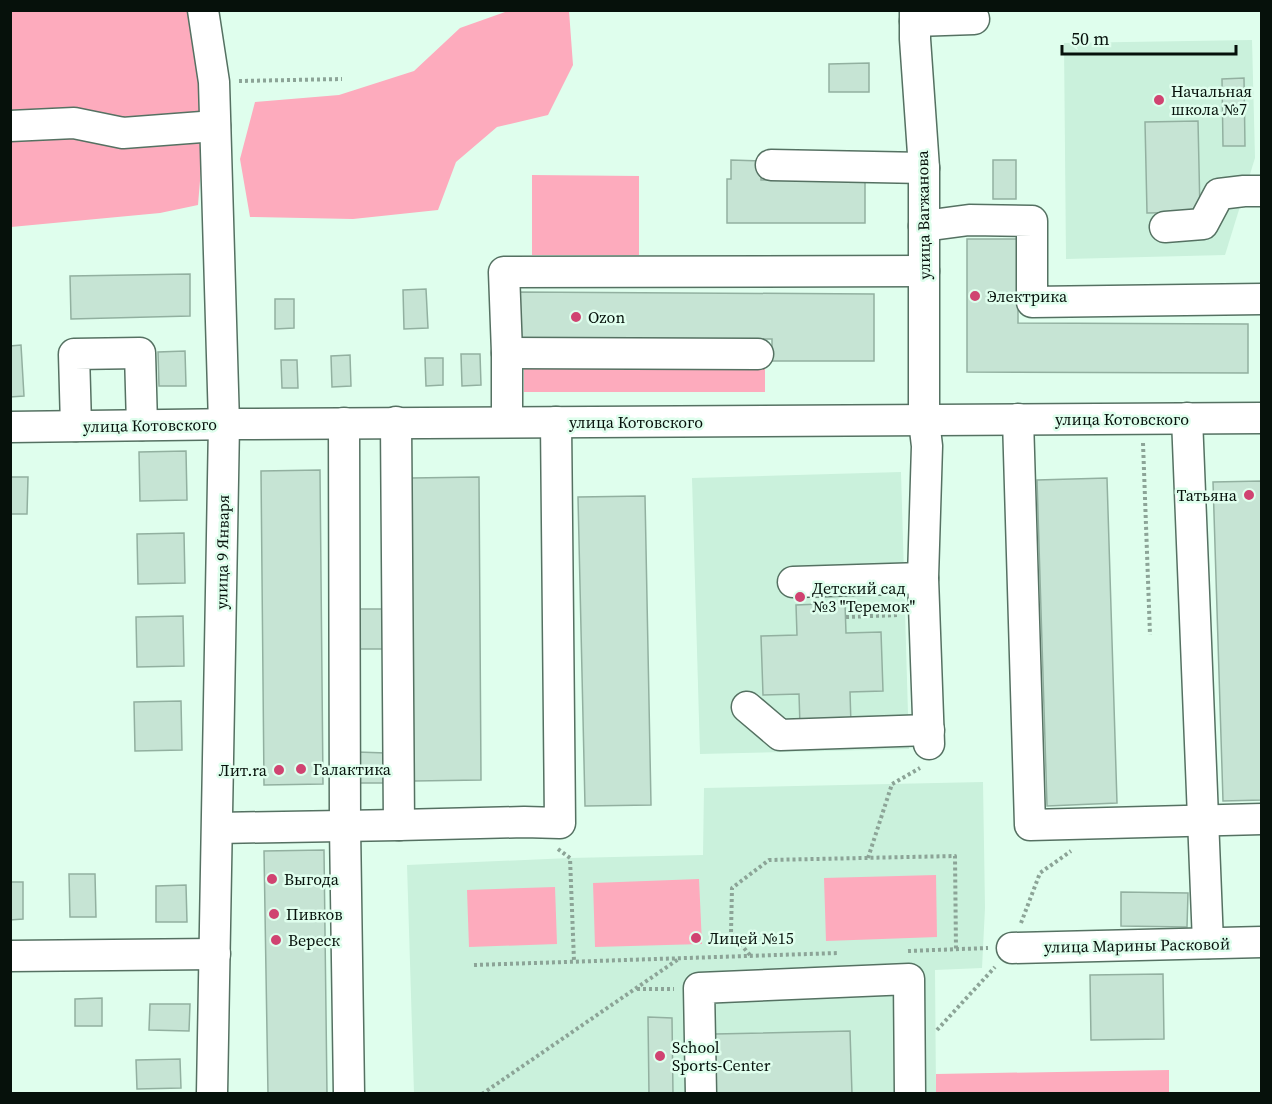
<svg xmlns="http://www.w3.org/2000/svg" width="1272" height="1104" font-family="'Source Serif 4',serif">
<rect width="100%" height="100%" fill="#dffeed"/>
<g fill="#caf1dc">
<path d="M1252 40 1255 158 1225 255 1066 259 1064 43Z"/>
<path d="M901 472 909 749 700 754 692 478Z"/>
<path d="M983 782 985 908 982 968 935 970 936 1093H414L407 865 570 858 703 855 704 788Z"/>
</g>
<g fill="#fdabbd">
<path d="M511 10 569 11 573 65 548 115 497 127 456 162 438 210 353 219 250 217 240 159 255 102 339 95 414 71 460 28Z"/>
<path d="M11 11H198L203 144 198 205 160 213 11 227 10 143 15 133 11 121Z"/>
<path d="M532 175 639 176V255H532Z"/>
<rect x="524" y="348" width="241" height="44"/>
<path d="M936 875 937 937 826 941 824 878Z"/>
<path d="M699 879 702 944 595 947 593 883Z"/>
<path d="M555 887 557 944 469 947 467 890Z"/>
<path d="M1169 1070V1093H936V1074Z"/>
</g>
<g fill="#c6e4d4" stroke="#92b0a0" stroke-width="1.5">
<path d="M869 63V92H829V64Z"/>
<path d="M1244 78 1245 146H1223L1222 79Z"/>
<path d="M1198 121 1200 212 1147 213 1145 122Z"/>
<path d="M731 160 761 161V180H865V223H727V179H731Z"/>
<rect x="993" y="160" width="23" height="39"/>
<path d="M967 239H1018V323L1248 324V373L967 372Z"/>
<path d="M190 274V316L71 319 70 276Z"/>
<path d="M426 289 428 328 404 329 403 290Z"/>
<path d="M518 292 874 294V361H772V339L518 338Z"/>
<path d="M275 299H294V328L275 329Z"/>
<path d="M21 345 24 396 10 397V346Z"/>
<path d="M185 351 186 386H159L158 352Z"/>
<path d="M461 354H480L481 385 462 386Z"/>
<path d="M350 355 351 386 332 387 331 356Z"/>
<path d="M425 358H443V385L426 386Z"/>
<path d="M281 360H297L298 388H282Z"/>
<path d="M186 451 187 500 140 501 139 452Z"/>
<path d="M320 470 323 784 264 785 261 471Z"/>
<path d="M10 477H28L27 514H10Z"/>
<path d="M479 477 481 780 414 781 411 478Z"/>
<path d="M1107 478 1117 803 1047 806 1037 480Z"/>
<path d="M1262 481V800L1223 801 1213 482Z"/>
<path d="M645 496 651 805 585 806 578 497Z"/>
<path d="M184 533 185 583 138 584 137 534Z"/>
<path d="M845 603 846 633 881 632 883 691 850 692 851 725 800 726 799 694 763 695 761 636 797 635 796 605Z"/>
<rect x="355" y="609" width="36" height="40"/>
<path d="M183 616 184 666 137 667 136 617Z"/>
<path d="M181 701 182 750 135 751 134 702Z"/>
<path d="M357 752 386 753V783H357Z"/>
<path d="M324 850 327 1094H268L264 851Z"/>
<path d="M69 874H95L96 917H70Z"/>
<path d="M10 882H23V919L10 920Z"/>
<path d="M186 885 187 922H156V886Z"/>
<path d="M1121 892 1188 893 1187 927 1121 926Z"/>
<path d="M1163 974 1164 1039 1091 1040 1090 975Z"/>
<path d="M102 998V1026H75V999Z"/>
<path d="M150 1004H190L189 1031 149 1030Z"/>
<path d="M648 1017 672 1018 673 1094H649Z"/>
<path d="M850 1031 852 1094H716L715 1034Z"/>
<path d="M180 1059 181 1088 137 1089 136 1060Z"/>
</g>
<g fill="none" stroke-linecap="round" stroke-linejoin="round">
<defs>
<g id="minor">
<path d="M203 10 214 82 224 424 212 1094"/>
<path d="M915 10V39L924 168V421L927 446 923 578 929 744"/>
<path d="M915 21 974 19"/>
<path d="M10 126 74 123 123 133 215 126"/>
<path d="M771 165 924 168"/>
<path d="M924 226 969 220 1032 221V302L1262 299"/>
<path d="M1165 227 1203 224 1219 194 1244 191H1262"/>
<path d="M507 353 758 354"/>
<path d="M1187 418 1208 943"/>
<path d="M1018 419 1030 825 1262 819"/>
<path d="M396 422 399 825"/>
<path d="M507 422V353L504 272 924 271"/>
<path d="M344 423 345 826 349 1094"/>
<path d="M76 426 74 354 140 353 142 425"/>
<path d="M10 427 241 424 1262 418"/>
<path d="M793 582 923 578"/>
<path d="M747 707 780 735 929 730"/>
<path d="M218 828 399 825 524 822 560 823 556 422"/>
<path d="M1012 948 1262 942"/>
<path d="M10 956 215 954"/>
<path d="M701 1094 699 988 909 979 910 1094"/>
</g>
</defs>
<use href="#minor" stroke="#557162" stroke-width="33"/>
<g stroke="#8ca497" stroke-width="4" stroke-dasharray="3 3" stroke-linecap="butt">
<path d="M239 81 342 79"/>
<path d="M1143 443 1150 635"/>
<path d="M846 617 899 615"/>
<path d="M558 849 570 858 574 961"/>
<path d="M868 858 892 784 920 768"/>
<path d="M1021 923 1040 873 1071 851"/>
<path d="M908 951 988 948"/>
<path d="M750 955 731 933 732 888 769 860 955 856 956 950"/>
<path d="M474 965 838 953"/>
<path d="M637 989H674"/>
<path d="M937 1030 995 967"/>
<path d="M482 1094 680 958"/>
</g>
<use href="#minor" stroke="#fff" stroke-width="30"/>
</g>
<g fill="#d04371" stroke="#dffeed" stroke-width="2">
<circle cx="1159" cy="100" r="6"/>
<circle cx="975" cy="296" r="6"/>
<circle cx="576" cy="317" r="6"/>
<circle cx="1249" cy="495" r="6"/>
<circle cx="800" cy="597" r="6"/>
<circle cx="301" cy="769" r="6"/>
<circle cx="279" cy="770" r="6"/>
<circle cx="272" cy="879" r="6"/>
<circle cx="274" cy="914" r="6"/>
<circle cx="696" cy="938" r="6"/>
<circle cx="276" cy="940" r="6"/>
<circle cx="660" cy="1056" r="6"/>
</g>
<g text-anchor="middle" stroke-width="5" stroke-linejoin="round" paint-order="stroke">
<g font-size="16" fill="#06110b" stroke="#dffeed" text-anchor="start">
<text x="1171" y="97">Начальная<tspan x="1171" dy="18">школа №7</tspan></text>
<text x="987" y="302">Электрика</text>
<text x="588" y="323">Ozon</text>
<text x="1237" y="501" text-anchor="end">Татьяна</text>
<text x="812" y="594">Детский сад<tspan x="812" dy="18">№3 "Теремок"</tspan></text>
<text x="313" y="775">Галактика</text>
<text x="267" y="776" text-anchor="end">Лит.ra</text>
<text x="284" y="885">Выгода</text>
<text x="286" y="920">Пивков</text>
<text x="708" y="944">Лицей №15</text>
<text x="288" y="946">Вереск</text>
<text x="672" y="1053">School<tspan x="672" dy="18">Sports-Center</tspan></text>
</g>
<g font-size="16" fill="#06110b" stroke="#dffeed">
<text transform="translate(923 215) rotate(-91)" y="6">улица Вагжанова</text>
<text x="1122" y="425">улица Котовского</text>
<text x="636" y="428">улица Котовского</text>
<text transform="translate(150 425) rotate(-1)" y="6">улица Котовского</text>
<text transform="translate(222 552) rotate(-89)" y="6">улица 9 Января</text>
<text transform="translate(1137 945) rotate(-1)" y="6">улица Марины Расковой</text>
</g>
</g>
<rect width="1272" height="1104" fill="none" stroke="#06110b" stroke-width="24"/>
<path d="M1062 45v9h174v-9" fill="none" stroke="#06110b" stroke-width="3"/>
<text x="1071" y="45" font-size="18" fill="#06110b" stroke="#dffeed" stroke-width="4.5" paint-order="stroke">50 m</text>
</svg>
